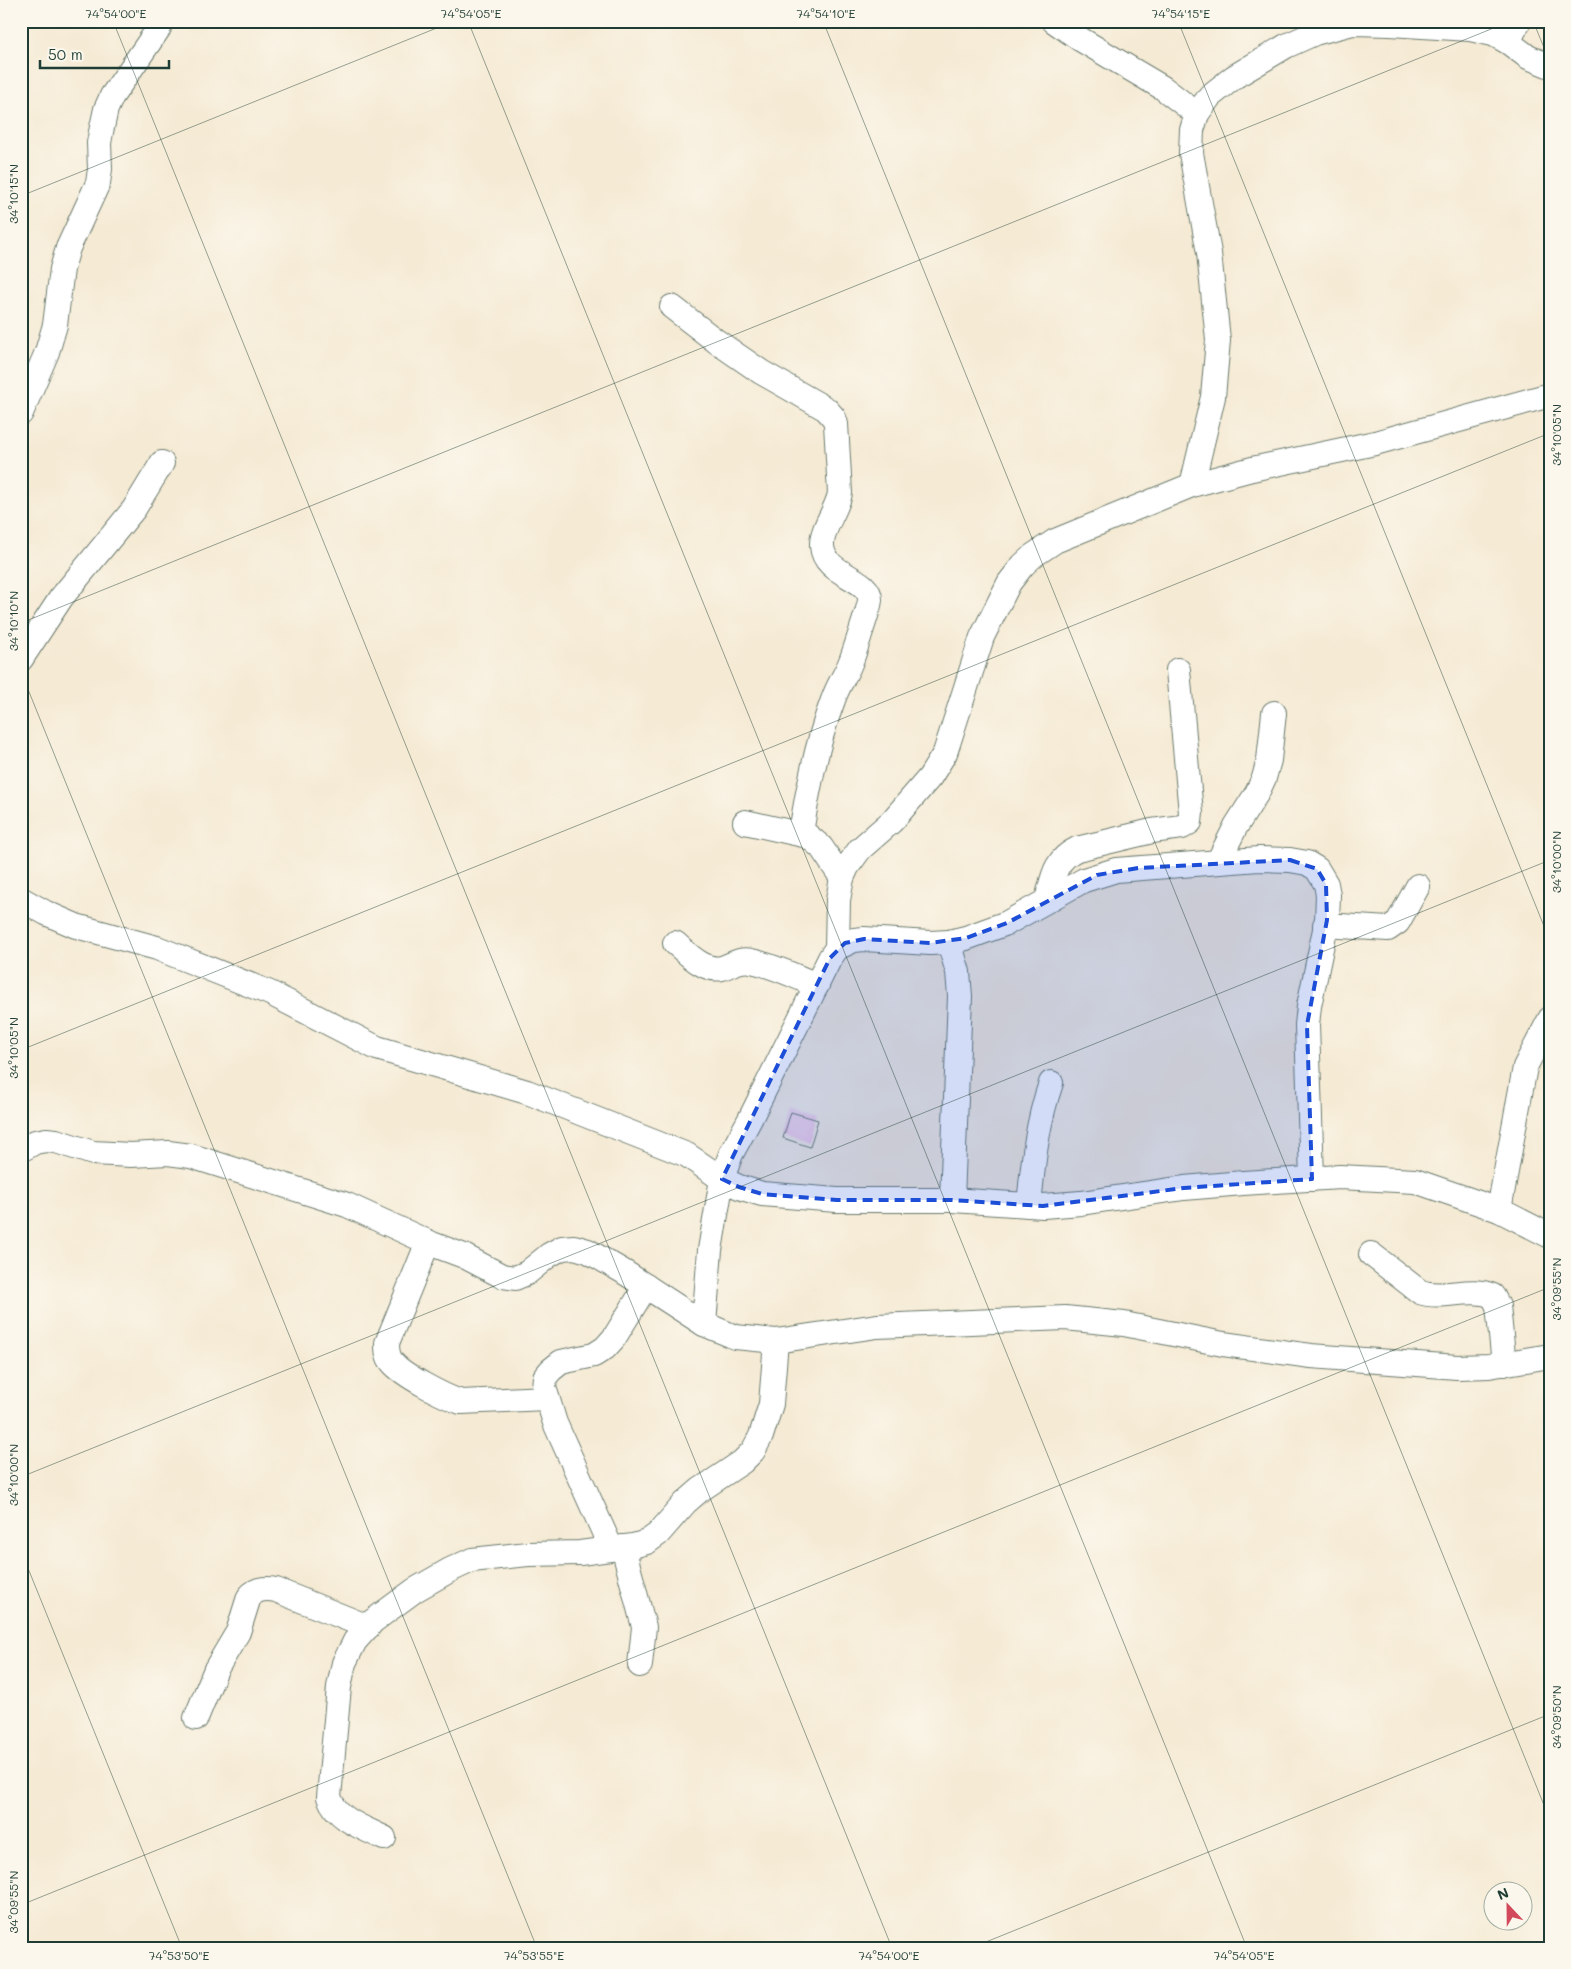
<svg xmlns="http://www.w3.org/2000/svg" width="1571" height="1969" font-family="Mali,sans-serif">
<rect width="100%" height="100%" fill="#fbf7ec"/>
<filter id="ink" filterUnits="userSpaceOnUse"><feTurbulence type="fractalNoise" baseFrequency=".02" numOctaves="2"/><feDisplacementMap in="SourceGraphic" scale="10" xChannelSelector="R" yChannelSelector="G"/><feConvolveMatrix kernelMatrix="1 2 1 2 8 2 1 2 1" color-interpolation-filters="sRGB"/></filter>
<filter id="wash" filterUnits="userSpaceOnUse"><feTurbulence type="fractalNoise" baseFrequency=".0096" numOctaves="4" result="noise"/><feDisplacementMap in="SourceGraphic" scale="20" xChannelSelector="R" yChannelSelector="G"/><feGaussianBlur stdDeviation="1.12" result="paint"/><feColorMatrix in="noise" values="0 0 0 0 0 0 0 0 0 0 0 0 0 0 0 0 0 1.4 0 .05"/><feComposite in="paint" operator="in"/></filter>
<g filter="url(#wash)">
<rect width="100%" height="100%" fill="#f5ead4"/>
<g id="blocks">
<path fill="#edaadb" d="M791 1112 818 1120 810 1147 783 1138Z"/>
</g>
</g>
<g filter="url(#ink)">
<use href="#blocks" fill-opacity="0" stroke="#6a7a6c" stroke-width="1"/>
<g fill="none" stroke-linecap="round" stroke-linejoin="round">
<defs>
<g id="minor">
<path d="M1054 21 1080 39 1163 88 1197 114"/>
<path d="M1508 42 1519 21"/>
<path d="M672 307 716 341 761 372 826 409 834 418 836 424 840 493C837 511 821 528 822 546 824 576 871 577 870 600 869 608 866 615 864 622 859 637 855 652 849 666 844 677 837 688 833 700 817 742 808 788 801 833"/>
<path d="M21 413 47 352 55 325 62 269 68 248 98 183 100 169 99 143 101 132 106 109 112 96 159 28"/>
<path d="M1192 485 1213 397 1218 340 1209 253 1191 153 1192 130 1197 114 1210 96 1234 77 1286 46 1315 33 1353 23 1390 24 1470 29 1493 34 1508 42 1528 57 1550 66"/>
<path d="M21 659 61 598 134 509 162 463"/>
<path d="M745 822 808 836 821 847 842 878"/>
<path d="M1218 862 1236 826 1257 793 1264 778 1269 760 1274 713"/>
<path d="M21 899 46 913 76 926 157 948 270 993 377 1048 527 1092 687 1155 722 1179 739 1187 762 1194 837 1200H952L1043 1206 1081 1203 1184 1188 1243 1183 1340 1177 1415 1181 1499 1210 1550 1236"/>
<path d="M1047 900C1053 878 1054 860 1077 849L1152 831 1182 827 1190 822 1191 813 1178 670"/>
<path d="M1325 925 1388 929 1398 922 1418 886"/>
<path d="M949 942 958 972 960 996 952 1200"/>
<path d="M675 943C687 953 704 972 722 968 732 965 739 958 751 961 772 965 796 977 817 985"/>
<path d="M837 948 838 900 842 878 847 867 860 849 892 821 930 777 945 753 982 637 1009 583 1023 565 1034 555 1055 541 1192 485 1252 469 1375 443 1550 395"/>
<path d="M21 1150 35 1142 46 1140 56 1141 93 1153 131 1155 168 1153 191 1156 347 1205 432 1244 464 1256 502 1276 515 1278 527 1273 549 1255 562 1248 574 1247 588 1251 624 1272 704 1324 735 1337 776 1341 877 1326 1065 1318 1124 1324 1223 1344 1311 1356 1457 1367 1489 1366 1550 1356"/>
<path d="M1029 1205C1033 1163 1037 1123 1051 1083"/>
<path d="M1499 1210 1525 1067 1550 1019"/>
<path d="M428 1242 387 1343C387 1350 387 1356 392 1362 402 1375 445 1397 461 1402L547 1398"/>
<path d="M1371 1254 1420 1292C1444 1300 1470 1286 1493 1296L1498 1306 1504 1364"/>
<path d="M704 1324 710 1250 722 1179 731 1154 750 1119 830 958 837 948 854 940 864 939 930 943 949 942 966 938 1007 923 1084 880 1116 870 1259 859 1290 860 1307 863 1317 869 1326 884 1328 895 1327 920 1309 1006 1307 1025 1312 1179"/>
<path d="M623 1547 644 1627 640 1665"/>
<path d="M611 1548 555 1423 544 1387 545 1377 551 1370 561 1362 594 1355 605 1348 614 1338 646 1286"/>
<path d="M196 1718 216 1669 238 1632 249 1597C256 1588 266 1588 276 1590L368 1627"/>
<path d="M384 1838C364 1828 337 1820 329 1797L339 1687 344 1663 355 1641 373 1621 415 1590 450 1570 472 1560 528 1554 580 1553 633 1546 647 1542 658 1534 685 1503 700 1490 742 1462 753 1451 761 1436 771 1404 776 1341"/>
</g>
</defs>
<use href="#minor" stroke="#6a7a6c" stroke-width="26"/>
<use href="#minor" stroke="#fff" stroke-width="24"/>
</g>
</g>
<path fill="#1d4ed8" fill-opacity="0.2" stroke="#1d4ed8" stroke-width="4" stroke-dasharray="10 6" stroke-linejoin="round" d="M1290 860 1317 869 1326 884 1327 920 1307 1025 1312 1179 1184 1188 1043 1206 952 1200H837L762 1194 739 1187 722 1179 830 958 845 943 864 939 930 943 966 938 1007 923 1097 875 1138 868Z"/>
<path fill="none" stroke="#1f3d34" stroke-width="1" stroke-opacity="0.45" d="M113 21 892 1948M468 21 1247 1948M823 21 1550 1820M1178 21 1550 941M1533 21 1550 62M21 196 454 21M21 623 1511 21M21 672 537 1948M21 1050 1550 433M21 1477 1550 860M21 1551 182 1948M21 1905 1550 1287M971 1948 1550 1714"/>
<rect width="1571" height="1969" fill="none" stroke="#fbf7ec" stroke-width="55"/>
<g transform="translate(1508 1906) rotate(338)"><circle r="24" fill="#fbf7ec" stroke="#a3ada2"/>
<path d="M0-4L9 19L0 12L-9 19Z" fill="#d1495b"/>
<text y="-8" font-size="14" font-weight="bold" text-anchor="middle" fill="#1f3d34">N</text>
</g>
<path d="M40 60v8h129v-8" fill="none" stroke="#1f3d34" stroke-width="2.5"/>
<text x="48" y="60" font-size="15" fill="#1f3d34" stroke="#fbf7ec" stroke-width="4" paint-order="stroke">50 m</text>
<rect x="28" y="28" width="1516" height="1914" fill="none" stroke="#1f3d34" stroke-width="2"/>
<g font-size="12" text-anchor="middle" fill="#1f3d34">
<text x="116" y="18">74°54'00"E</text>
<text x="471" y="18">74°54'05"E</text>
<text x="826" y="18">74°54'10"E</text>
<text x="1181" y="18">74°54'15"E</text>
<text transform="translate(14 194) rotate(-90)" y="4">34°10'15"N</text>
<text transform="translate(1557 435) rotate(-90)" y="4">34°10'05"N</text>
<text transform="translate(14 621) rotate(-90)" y="4">34°10'10"N</text>
<text transform="translate(1557 862) rotate(-90)" y="4">34°10'00"N</text>
<text transform="translate(14 1048) rotate(-90)" y="4">34°10'05"N</text>
<text transform="translate(1557 1289) rotate(-90)" y="4">34°09'55"N</text>
<text transform="translate(14 1475) rotate(-90)" y="4">34°10'00"N</text>
<text transform="translate(1557 1717) rotate(-90)" y="4">34°09'50"N</text>
<text transform="translate(14 1902) rotate(-90)" y="4">34°09'55"N</text>
<text x="179" y="1960">74°53'50"E</text>
<text x="534" y="1960">74°53'55"E</text>
<text x="889" y="1960">74°54'00"E</text>
<text x="1244" y="1960">74°54'05"E</text>
</g>
</svg>
